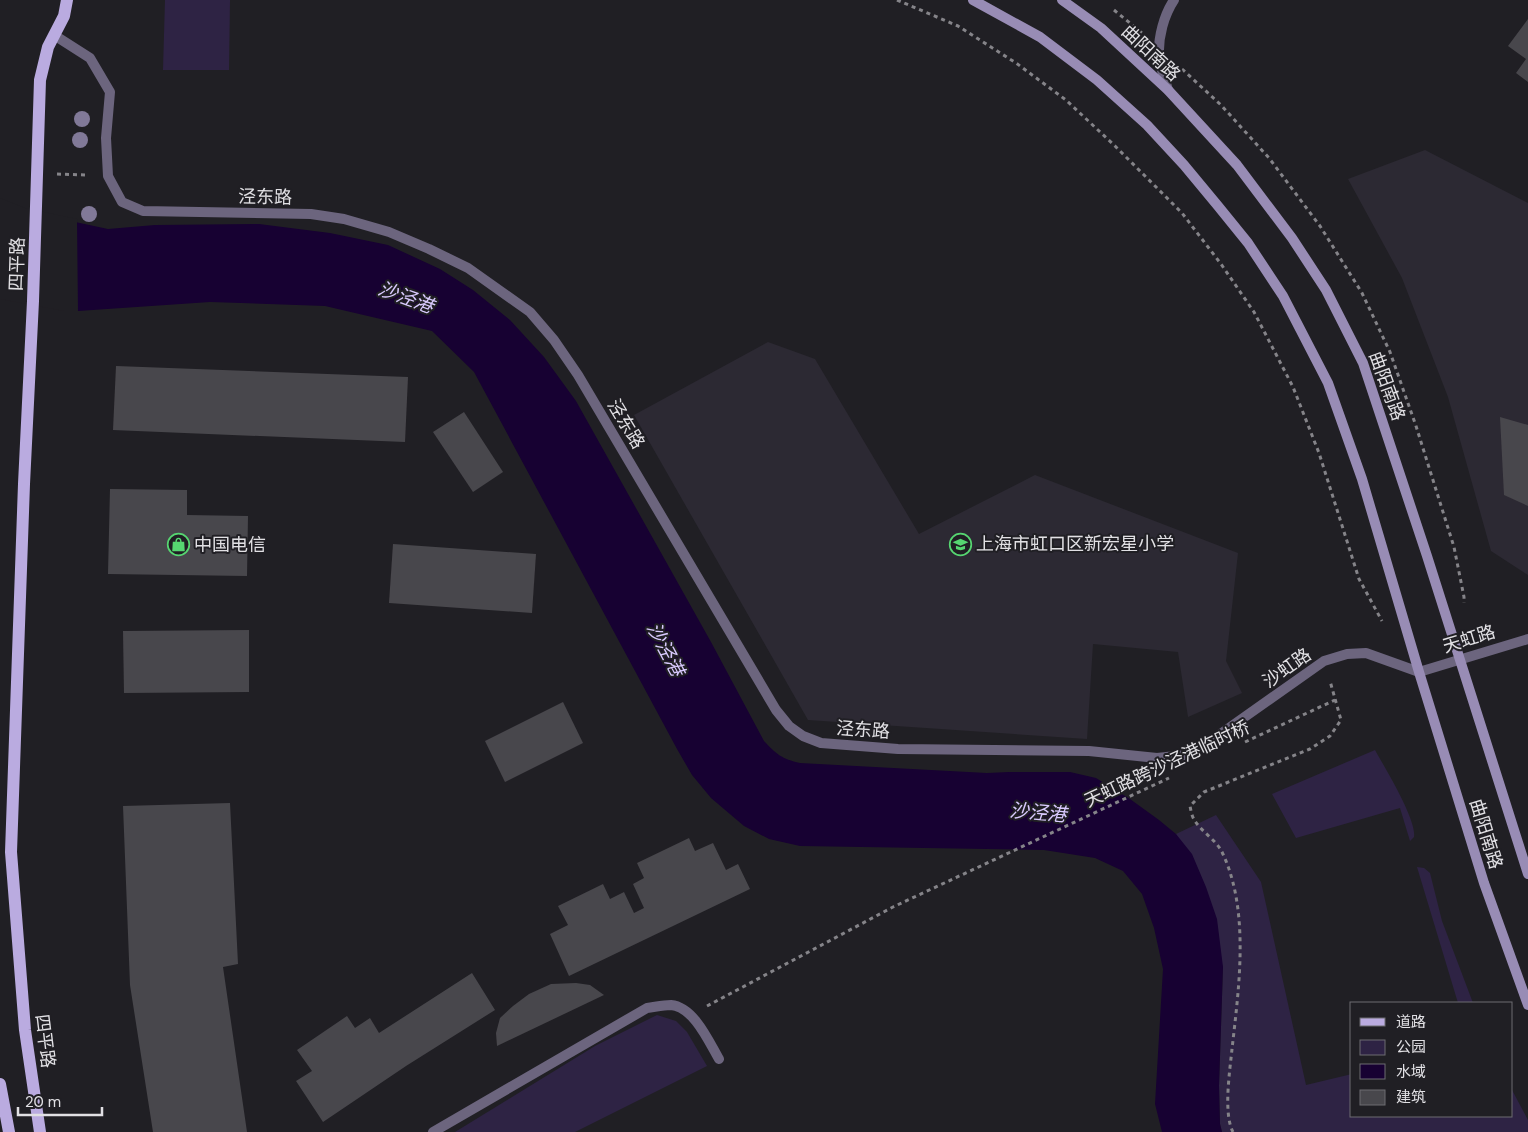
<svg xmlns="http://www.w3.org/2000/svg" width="1528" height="1132" font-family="'DM Sans','Noto Sans SC',sans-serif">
<rect width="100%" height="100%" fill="#201f24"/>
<g fill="#2c2933">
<path d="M1425 150 1528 203V575L1491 551 1448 397 1402 278 1348 179Z"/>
<path d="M768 342 815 359 919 534 1035 475 1238 553 1226 661 1242 693 1188 717 1178 652 1093 644 1087 739 808 720 634 415Z"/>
</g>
<g fill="#2e2344">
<path d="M165 0H230L229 70H163Z"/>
<path d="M1375 750C1385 768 1417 820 1414 837L1410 841 1400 808 1296 838 1272 794Z"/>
<path d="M1216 815 1261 882 1306 1085 1352 1074V1116H1512V1090L1528 1120V1132H1222L1220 1124 1219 1086 1223 967 1176 834Z"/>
<path d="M1417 867 1424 868 1430 873 1442 921 1473 1003H1458Z"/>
<path d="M657 1015 676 1021 687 1032 707 1066 575 1132H455L595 1046Z"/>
</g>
<path fill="#170132" d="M0 200 24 211 108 229 155 225 259 224 330 233 388 245 440 269 473 290 510 320 544 357 576 401 711 642 764 741C776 754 782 759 800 763L987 773 1009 772H1070L1096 778 1130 799 1159 820 1176 834 1192 854 1206 887 1217 919 1223 967 1219 1086 1220 1124 1222 1132H1162L1155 1104 1163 969 1154 928 1142 894 1123 871 1095 858 1044 850 800 846 769 839 744 826 711 798 692 775 677 749 474 372 432 331 325 306 210 302 78 311 0 296Z"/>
<path fill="#201f24" d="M0 198 25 208 77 219 78 311H64L0 299Z"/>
<g fill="#48474c">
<path d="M1528 19V82L1516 73 1526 59 1508 46Z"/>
<path d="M116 366 408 377 405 442 113 430Z"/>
<path d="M464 412 503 472 473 492 433 432Z"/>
<path d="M1500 417 1528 425V506L1504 495Z"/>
<path d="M110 489 187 490V515L248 516 247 576 108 574Z"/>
<path d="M393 544 536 554 532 613 389 603Z"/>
<path d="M249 630V692L124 693 123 631Z"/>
<path d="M563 702 583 743 505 782 485 741Z"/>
<path d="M230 803 238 964 223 967 247 1132H153L130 985 123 806Z"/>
<path d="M689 838 695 851 713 843 726 870 738 864 750 889 569 976 550 934 568 925 558 906 603 884 610 899 624 892 634 913 644 908 633 884 644 878 637 863Z"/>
<path d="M472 973 495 1010 406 1066 323 1122 296 1081 312 1071 297 1050 347 1016 355 1028 370 1018 379 1033Z"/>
<path d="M576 983 590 985 604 995 497 1046 496 1033 500 1018 513 1006 529 994 551 984Z"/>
</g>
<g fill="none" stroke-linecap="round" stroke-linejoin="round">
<g stroke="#858489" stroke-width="3" stroke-dasharray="4 4" stroke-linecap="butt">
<path d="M897 0 958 26 1016 63 1066 100 1115 146 1182 213 1221 264 1254 312 1293 387 1319 453 1359 579 1382 621"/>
<path d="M1114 10 1142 33"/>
<path d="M1182 69 1221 105 1269 158 1320 226 1362 293 1390 352 1416 426 1454 547 1464 597V603"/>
<path d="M57 174 88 175"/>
<path d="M1245 742 1335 700"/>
<path d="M707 1006 893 907 1169 778"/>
<path d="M1233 1132C1223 1113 1230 1070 1232 1049 1239 987 1250 910 1222 852 1216 840 1202 832 1195 821 1192 817 1191 811 1190 806L1204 792 1310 749 1330 736 1341 720 1330 681"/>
</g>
<path stroke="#6c657e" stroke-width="10" d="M433 1132 647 1008C655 1007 663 1005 671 1005 694 1007 709 1042 719 1059"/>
<g stroke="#6c657e" stroke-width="10">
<path d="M54 35 90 58 110 92 106 138 108 176 122 202 143 211 311 214 344 219 389 232 429 249 468 268 530 312 554 340 578 375 776 710 789 726 803 736 821 743 898 749 1089 751 1157 758 1185 755 1212 740 1324 661 1347 654 1366 653 1419 672 1528 639"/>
<path d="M1168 90C1165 79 1160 67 1159 56 1158 37 1164 15 1174 0"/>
</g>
<g stroke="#988cb5" stroke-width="10">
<path d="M973 0 1040 37 1097 80 1147 125 1184 165 1218 206 1248 243 1283 296 1328 383 1362 479 1419 672 1484 883 1528 1005"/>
<path d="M1062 0 1101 28 1168 90 1237 165 1292 238 1326 290 1363 363 1427 556 1528 874"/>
</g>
<g stroke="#baabe0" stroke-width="12">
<path d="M0 1084 9 1132"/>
<path d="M40 1132 25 1030 11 852 24 484 33 301 40 80 48 47 64 16 67 0"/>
</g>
</g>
<g fill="#817998">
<circle cx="82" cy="119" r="8"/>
<circle cx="80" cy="140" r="8"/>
<circle cx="89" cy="214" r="8"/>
</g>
<defs>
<symbol id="school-ring" viewBox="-11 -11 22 22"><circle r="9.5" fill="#201f24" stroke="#56d671" stroke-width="1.5"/><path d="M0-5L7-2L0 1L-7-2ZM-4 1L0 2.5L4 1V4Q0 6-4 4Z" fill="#56d671"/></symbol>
<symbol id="shop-ring" viewBox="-11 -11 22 22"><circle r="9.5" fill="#201f24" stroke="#56d671" stroke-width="1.5"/><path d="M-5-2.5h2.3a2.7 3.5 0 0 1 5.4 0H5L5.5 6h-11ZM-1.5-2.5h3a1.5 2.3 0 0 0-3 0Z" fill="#56d671"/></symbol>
</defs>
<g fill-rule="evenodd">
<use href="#school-ring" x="948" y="532" width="25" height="25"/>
<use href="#shop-ring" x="166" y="532" width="25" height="25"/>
</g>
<g text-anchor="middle" stroke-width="4" stroke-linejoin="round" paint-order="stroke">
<g font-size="18" fill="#e1e0e4" stroke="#201f24">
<text transform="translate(1151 53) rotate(43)" y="6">曲阳南路</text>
<text transform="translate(265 197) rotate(1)" y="6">泾东路</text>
<text transform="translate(17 264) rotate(-88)" y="6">四平路</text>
<text transform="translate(1387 386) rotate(70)" y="6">曲阳南路</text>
<text transform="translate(626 424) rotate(59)" y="6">泾东路</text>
<text transform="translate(1469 639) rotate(-17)" y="6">天虹路</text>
<text transform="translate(1287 668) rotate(-35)" y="6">沙虹路</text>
<text transform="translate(863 730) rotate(4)" y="6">泾东路</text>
<text transform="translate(1167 764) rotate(-25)" y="6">天虹路跨沙泾港临时桥</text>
<text transform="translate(1486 834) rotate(73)" y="6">曲阳南路</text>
<text transform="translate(45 1041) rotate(83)" y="6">四平路</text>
</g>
<g font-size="18" fill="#e1e0e4" stroke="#201f24" text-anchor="start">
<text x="976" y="550">上海市虹口区新宏星小学</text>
<text x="194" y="551">中国电信</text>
</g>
<g font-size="19" font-style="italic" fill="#d9cafe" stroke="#201f24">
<text transform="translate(406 297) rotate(20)" y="7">沙泾港</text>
<text transform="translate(666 649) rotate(62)" y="7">沙泾港</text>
<text transform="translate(1038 812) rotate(5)" y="7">沙泾港</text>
</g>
</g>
<rect x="1350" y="1002" width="162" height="115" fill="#201f24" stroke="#6d6c71"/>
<rect x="1360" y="1018" width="25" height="8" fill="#baabe0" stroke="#6d6c71"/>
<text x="1396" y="1027" font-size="15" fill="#e1e0e4">道路</text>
<rect x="1360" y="1040" width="25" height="15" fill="#2e2344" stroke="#6d6c71"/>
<text x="1396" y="1052" font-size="15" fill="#e1e0e4">公园</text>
<rect x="1360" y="1064" width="25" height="15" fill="#170132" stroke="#6d6c71"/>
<text x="1396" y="1077" font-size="15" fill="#e1e0e4">水域</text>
<rect x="1360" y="1090" width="25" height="15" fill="#48474c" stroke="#6d6c71"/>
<text x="1396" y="1102" font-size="15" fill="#e1e0e4">建筑</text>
<path d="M18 1107v8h84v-8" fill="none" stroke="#e1e0e4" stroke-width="2.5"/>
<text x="25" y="1107" font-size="15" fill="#e1e0e4" stroke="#201f24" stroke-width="4" paint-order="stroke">20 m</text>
</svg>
